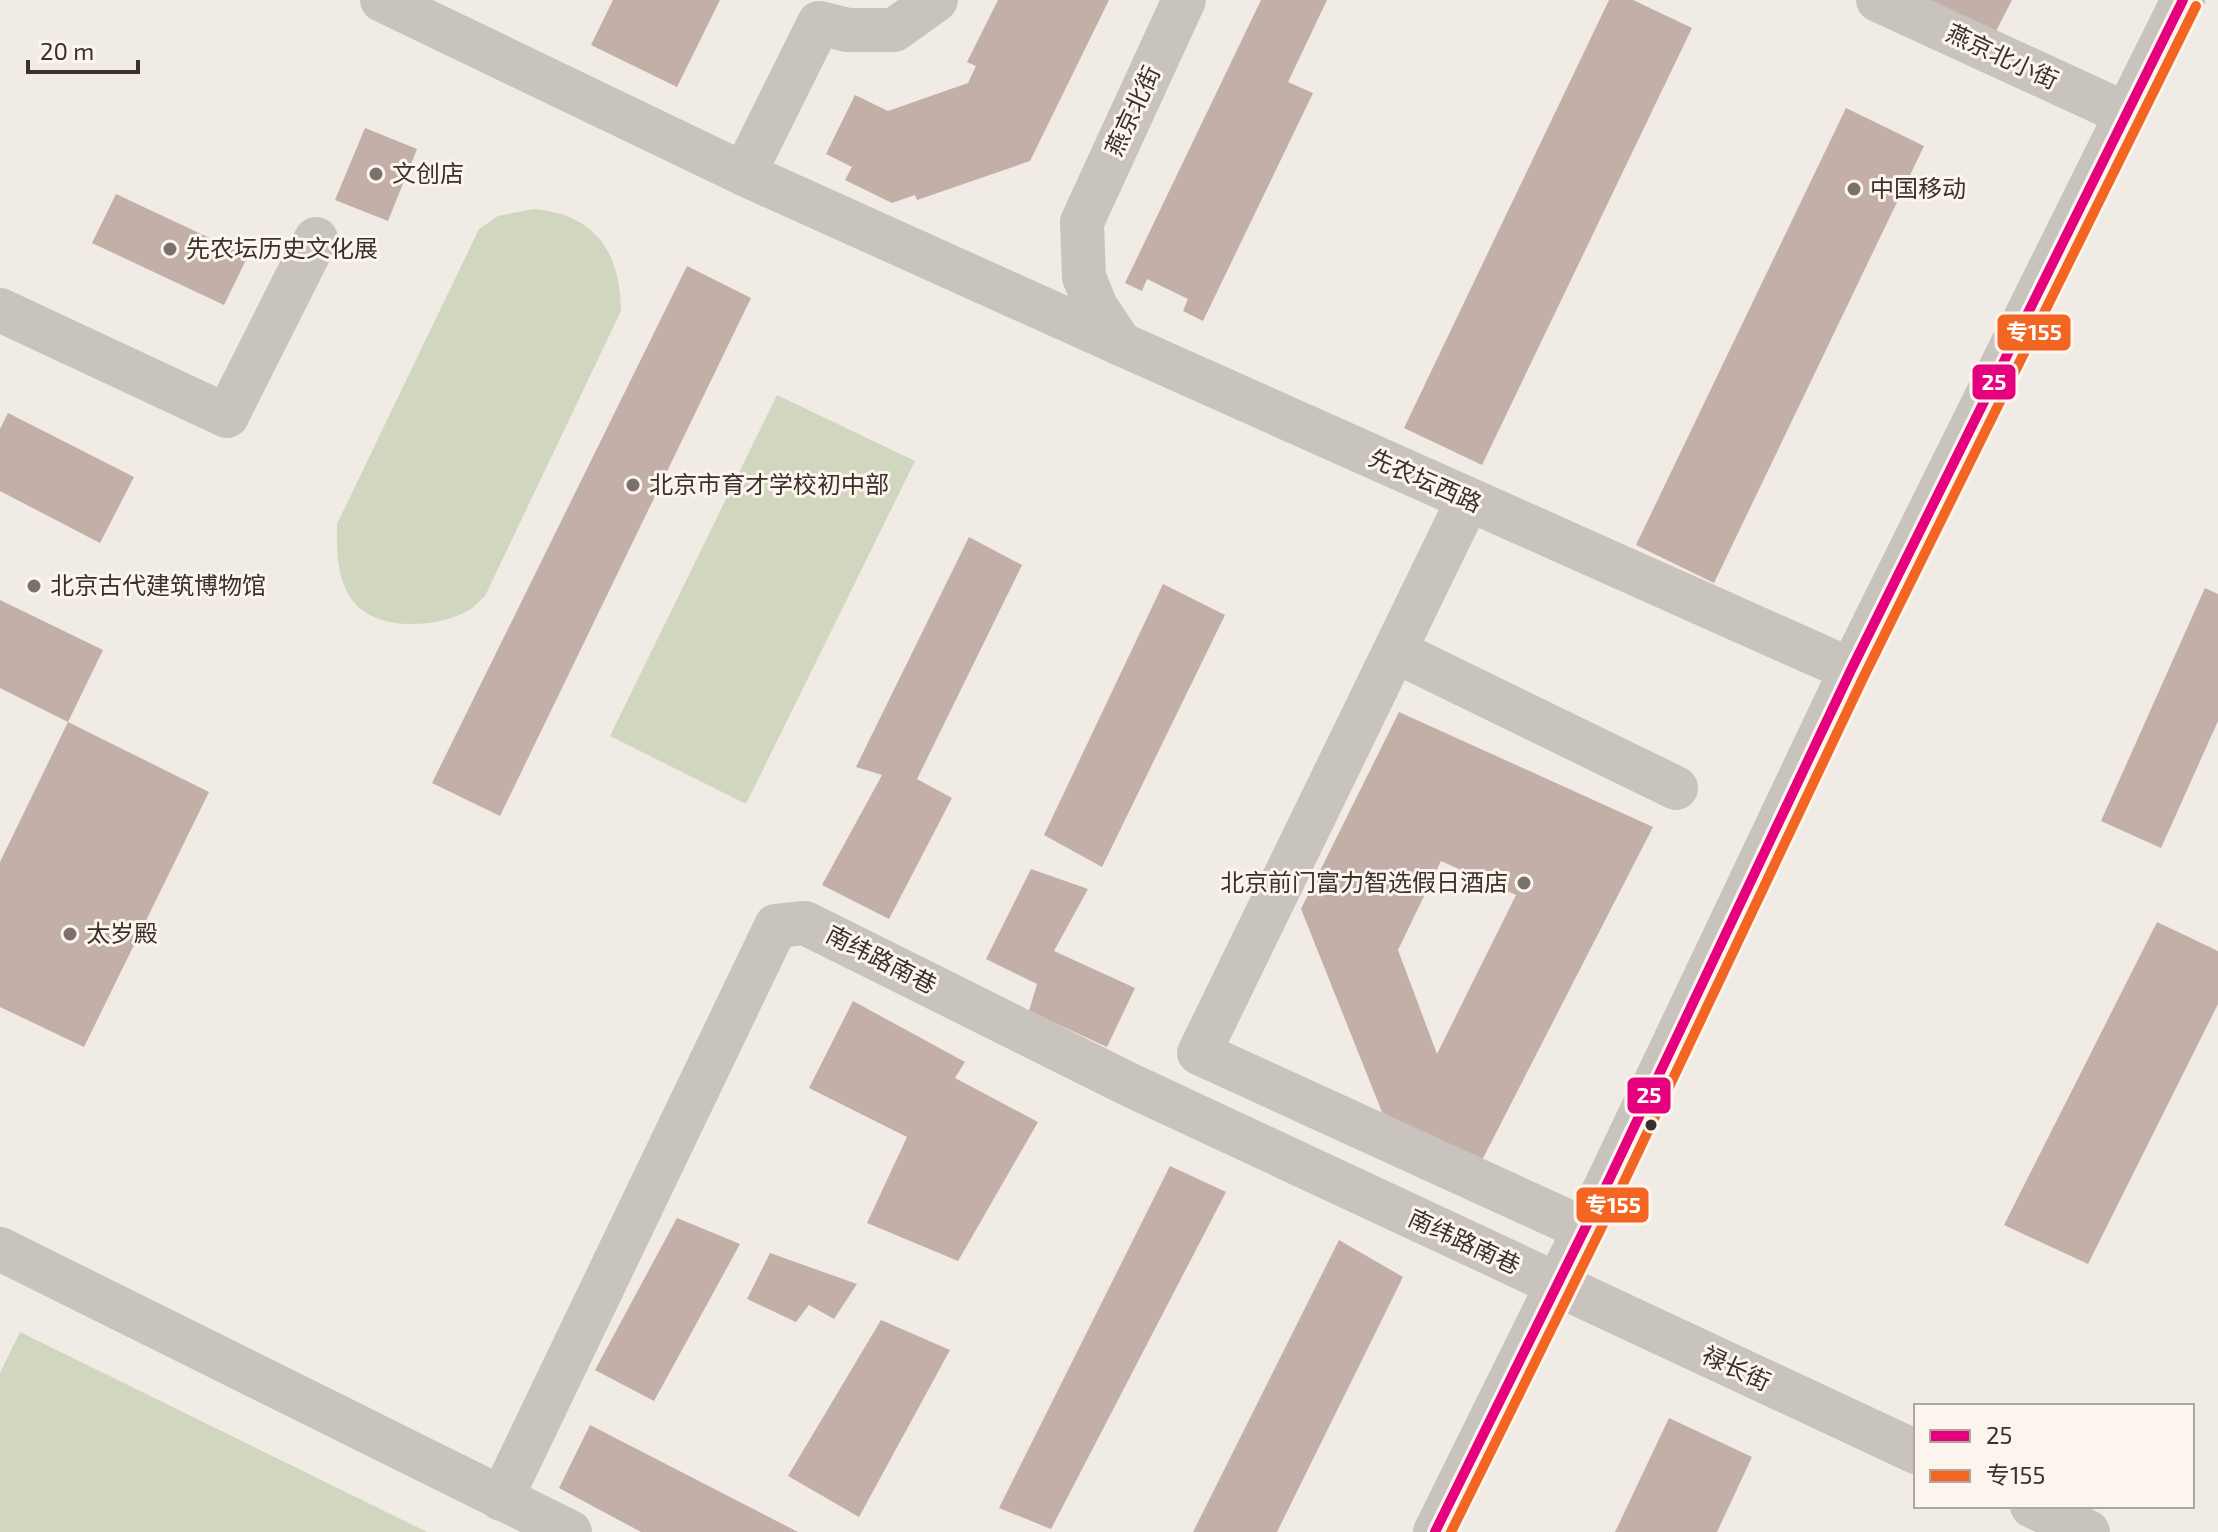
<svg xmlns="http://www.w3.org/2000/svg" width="2218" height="1532" font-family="'Exo 2','Noto Sans SC',sans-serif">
<rect width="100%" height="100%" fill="#f0ebe5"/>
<g fill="#d1d6bf">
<path d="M533 209C595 214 620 251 621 311L485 596C480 600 476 606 471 609 439 629 372 633 350 597 336 574 337 550 337 524L479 229 498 216Z"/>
<path d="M777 395 915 461 746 804 610 736Z"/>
<path d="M20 1332 427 1532H0V1373Z"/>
</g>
<g fill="#c3afa7" fill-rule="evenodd">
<path d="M613 0H720L677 87 591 45Z"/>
<path d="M998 0H1109L1030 161 917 200 915 195 892 203 845 180 852 167 826 154 855 95 888 111 968 83 976 66 967 62Z"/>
<path d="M1261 0H1327L1288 82 1313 93 1203 321 1183 311 1188 299 1147 279 1142 291 1125 283Z"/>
<path d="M1609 0H1633L1692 28 1482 465 1404 428Z"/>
<path d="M1923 0H2012L1994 35Z"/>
<path d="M1846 108 1924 146 1714 583 1636 545Z"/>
<path d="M365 128 417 149 388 221 335 200Z"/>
<path d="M116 194 248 256 224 305 92 243Z"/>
<path d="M687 266 751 298 500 816 432 783Z"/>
<path d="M8 413 134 477 100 543 0 491V429Z"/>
<path d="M969 537 1022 565 917 779 952 798 889 919 822 885 882 775 856 767Z"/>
<path d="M1163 584 1225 615 1102 867 1044 835Z"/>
<path d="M2205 588 2218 594V721L2161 848 2101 821Z"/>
<path d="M0 600 103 650 68 722 0 688Z"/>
<path d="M1399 712 1653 827 1479 1166 1388 1127 1301 909ZM1441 861 1516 895 1437 1054 1398 950Z"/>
<path d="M68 722 209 792 84 1047 0 1007V862Z"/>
<path d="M1031 869 1088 889 1054 951 1135 988 1107 1047 1029 1011 1037 984 986 959Z"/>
<path d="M2157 922 2218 951V1004L2088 1264 2004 1225Z"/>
<path d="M853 1001 965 1062 955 1078 1038 1122 958 1261 867 1223 907 1137 809 1088Z"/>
<path d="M1170 1166 1226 1192 1051 1529 999 1508Z"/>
<path d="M677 1218 740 1244 654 1401 595 1370Z"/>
<path d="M1339 1240 1403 1277 1277 1532H1193Z"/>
<path d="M770 1253 857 1284 834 1319 809 1305 796 1322 747 1299Z"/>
<path d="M881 1320 950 1350 859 1517 788 1476Z"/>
<path d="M1669 1418 1752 1457 1717 1532H1615Z"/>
<path d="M590 1425 798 1532H641L559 1488Z"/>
</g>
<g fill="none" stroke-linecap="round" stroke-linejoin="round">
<g stroke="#c9c3be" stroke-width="44">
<path d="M382 0 744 174 1121 344"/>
<path d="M1184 0 1082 222 1084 277 1096 307 1121 344 1851 670"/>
<path d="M1878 0 2126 114"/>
<path d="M744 174 819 23 848 30H894L936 0"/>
<path d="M0 310 227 416 316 239"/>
<path d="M1468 500 1199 1053 1584 1229"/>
<path d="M1395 651 1676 788"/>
<path d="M0 1249 570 1532"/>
<path d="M501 1499 776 926 805 923 1130 1085 1916 1452"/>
<path d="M2032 1506 2088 1532"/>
<path d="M1435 1532 1608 1182 1851 670 2183 0"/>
</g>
<defs>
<path id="bus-1" d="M1435 1532 1608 1182 1851 670 2183 0"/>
<path id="bus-2" d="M1451 1532 1621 1188 1864 676 2196 6"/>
</defs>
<use href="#bus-1" stroke="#fbf5ee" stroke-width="16"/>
<use href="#bus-2" stroke="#fbf5ee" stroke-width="16"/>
<use href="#bus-1" stroke="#e5007d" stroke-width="10"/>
<use href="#bus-2" stroke="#f26522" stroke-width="10"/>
</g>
<g fill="#7a716c" stroke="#fbf5ee" stroke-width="3">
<circle cx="376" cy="174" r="8"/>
<circle cx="1854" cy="189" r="8"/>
<circle cx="170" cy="249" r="8"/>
<circle cx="633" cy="485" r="8"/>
<circle cx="34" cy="586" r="8"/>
<circle cx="1524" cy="883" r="8"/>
<circle cx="70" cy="934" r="8"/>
</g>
<circle fill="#3b302b" stroke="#fbf5ee" stroke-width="3" cx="1651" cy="1125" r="7"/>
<g text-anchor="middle" stroke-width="6" stroke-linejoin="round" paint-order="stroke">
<g font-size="24" fill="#3b302b" stroke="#fbf5ee">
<text transform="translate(2002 57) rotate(25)" y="8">燕京北小街</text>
<text transform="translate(1133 111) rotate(-65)" y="8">燕京北街</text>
<text transform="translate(1425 481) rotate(24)" y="8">先农坛西路</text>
<text transform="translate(881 960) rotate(27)" y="8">南纬路南巷</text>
<text transform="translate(1464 1242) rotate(25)" y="8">南纬路南巷</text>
<text transform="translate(1736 1369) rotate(25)" y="8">禄长街</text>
</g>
<g font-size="24" fill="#3b302b" stroke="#fbf5ee" text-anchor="start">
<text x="392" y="182">文创店</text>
<text x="1870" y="197">中国移动</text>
<text x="186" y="257">先农坛历史文化展</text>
<text x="649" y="493">北京市育才学校初中部</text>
<text x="50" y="594">北京古代建筑博物馆</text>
<text x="1508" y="891" text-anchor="end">北京前门富力智选假日酒店</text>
<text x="86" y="942">太岁殿</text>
</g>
</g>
<g stroke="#fbf5ee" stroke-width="3">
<rect x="1996" y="313" width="76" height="39" rx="8" fill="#f26522"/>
<rect x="1971" y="363" width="46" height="38" rx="8" fill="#e5007d"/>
<rect x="1626" y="1076" width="46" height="39" rx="8" fill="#e5007d"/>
<rect x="1575" y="1186" width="75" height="38" rx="8" fill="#f26522"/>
</g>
<g font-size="22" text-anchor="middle" font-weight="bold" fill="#fff">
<text x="2034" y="340">专155</text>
<text x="1994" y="390">25</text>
<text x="1649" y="1103">25</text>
<text x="1613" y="1213">专155</text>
</g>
<rect x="1914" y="1404" width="280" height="104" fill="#fbf5ee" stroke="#aea6a0" stroke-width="2"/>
<rect x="1930" y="1430" width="40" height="12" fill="#e5007d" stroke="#aea6a0" stroke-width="2"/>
<text x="1986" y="1444" font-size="24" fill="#3b302b">25</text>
<rect x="1930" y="1470" width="40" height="12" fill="#f26522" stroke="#aea6a0" stroke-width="2"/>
<text x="1986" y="1484" font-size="24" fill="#3b302b">专155</text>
<path d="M28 60v12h110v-12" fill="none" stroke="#3b302b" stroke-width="4"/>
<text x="40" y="60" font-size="24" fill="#3b302b" stroke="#fbf5ee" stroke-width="6" paint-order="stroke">20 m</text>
</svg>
